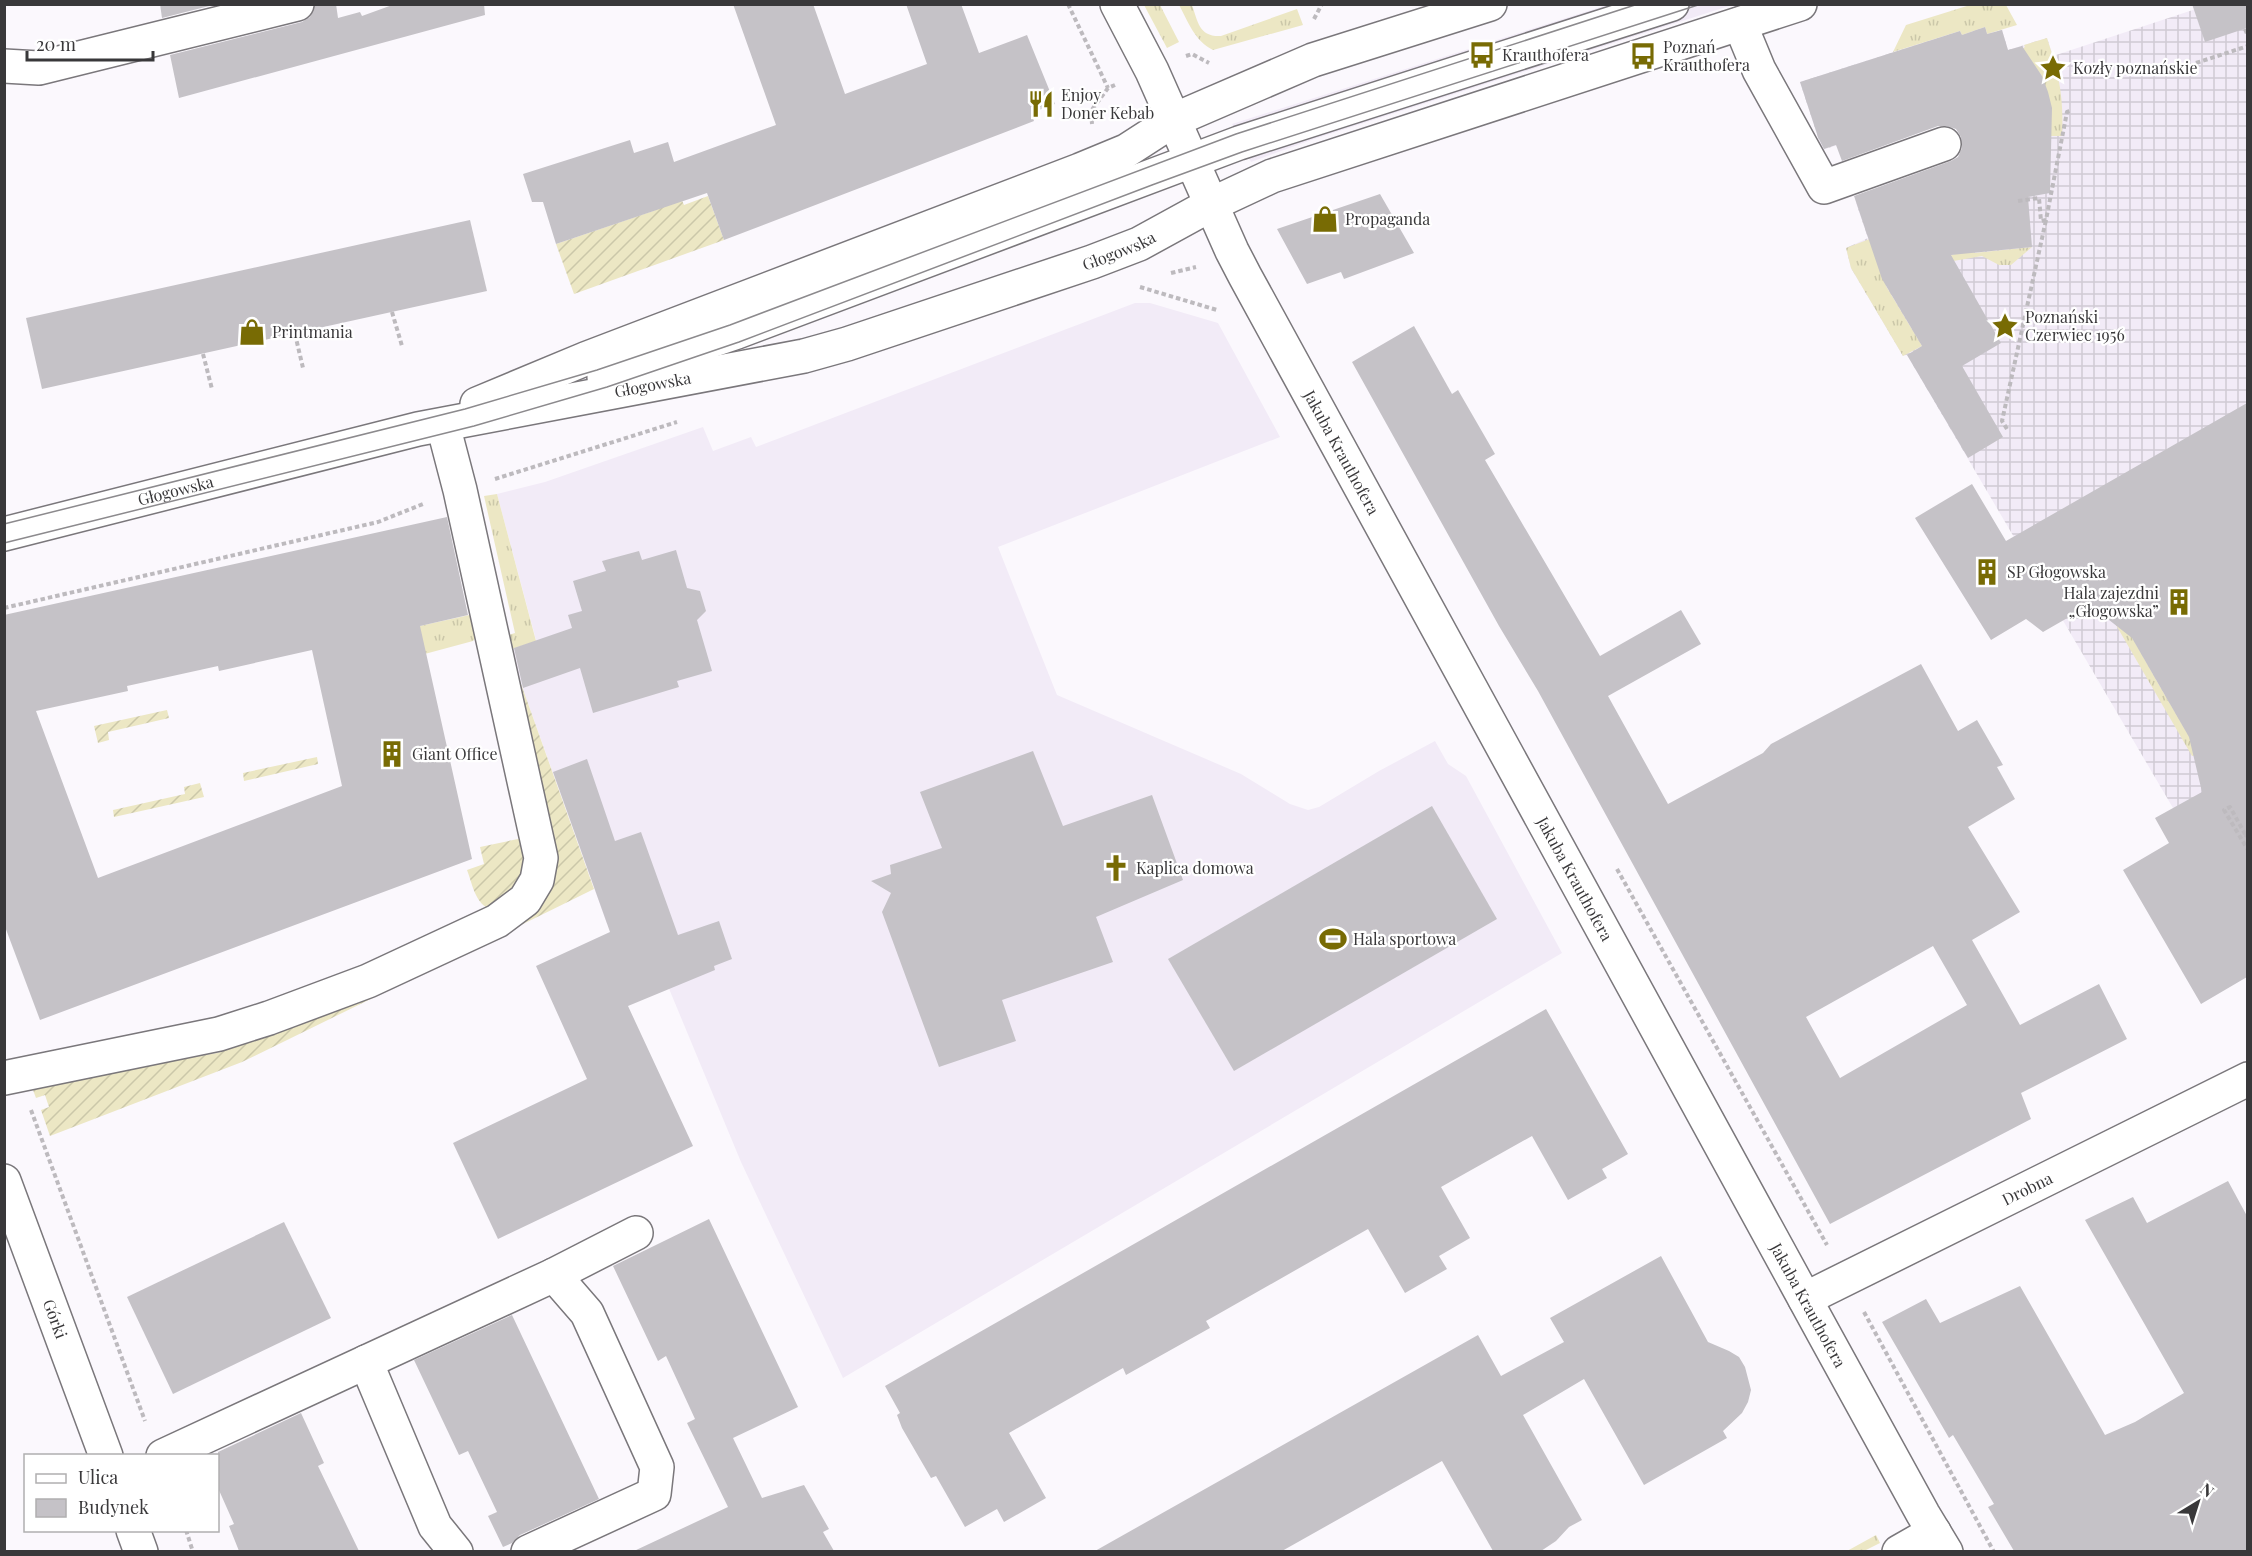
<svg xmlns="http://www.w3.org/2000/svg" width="2252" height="1556" font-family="'Playfair Display',serif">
<defs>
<pattern id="industrial-grid" width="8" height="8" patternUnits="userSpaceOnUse" patternTransform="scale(1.5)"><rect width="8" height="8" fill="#f2ebf7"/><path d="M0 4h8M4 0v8" fill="none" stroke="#d0cad4"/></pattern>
<pattern id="grass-tufts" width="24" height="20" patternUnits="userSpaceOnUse" patternTransform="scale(1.5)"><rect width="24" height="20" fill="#ece7c4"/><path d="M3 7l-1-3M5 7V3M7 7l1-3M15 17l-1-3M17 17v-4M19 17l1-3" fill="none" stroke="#cbc7a9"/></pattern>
<pattern id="garden-furrows" width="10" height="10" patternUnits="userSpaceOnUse" patternTransform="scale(1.5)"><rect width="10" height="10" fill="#ece7c4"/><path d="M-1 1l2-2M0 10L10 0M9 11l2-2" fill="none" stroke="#cbc7a9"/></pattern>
</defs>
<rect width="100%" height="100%" fill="#fbf8fd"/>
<g fill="#f2ebf7">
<path d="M1607 5H1732L1314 139 1251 162 1232 124Z"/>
<path d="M1135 303H1150L1218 323 1280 437 998 547 1057 695 1241 774 1290 804 1308 810 1319 807 1379 771 1435 741 1448 764 1466 776 1562 953 843 1378 741 1162 638 914 607 924 509 650 536 640 497 494 545 482 703 427 713 451 751 437 756 447Z"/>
</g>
<path fill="url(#industrial-grid)" d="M2208 5H2247V934L1907 355 1903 356 1851 268 1846 248 1868 238 1856 203 1922 182 2004 204 1953 109 1822 150 1800 82 1960 31 1961 35 1985 27 1987 34 2002 30 2008 50 2047 38 2053 56Z"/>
<g fill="url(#grass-tufts)">
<path d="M1144 5H1160L1179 42 1167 48Z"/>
<path d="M1179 5H1192C1198 22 1199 37 1221 36L1297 9 1303 25 1213 50C1194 40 1189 23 1179 5Z"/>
<path d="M1970 5H2006L2017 25 1987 34 1985 27 1962 35 1960 31 1893 52 1906 25Z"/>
<path d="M2047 38C2059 74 2064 97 2062 136H2051L2042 76 2022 49 2025 47 2024 45Z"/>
<path d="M1888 232 1901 272 1973 248 1974 253 2032 247 2011 265H1999L1982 256 1919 267 1886 286 1922 346 1903 356 1851 268 1846 248Z"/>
<path d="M497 494 536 641 509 650 506 636 515 633 484 496Z"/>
<path d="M2065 537 2129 632 2162 690 2160 691 2162 690 2200 755 2192 756Z"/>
<path d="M474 614 477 636 473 641 421 655 415 627Z"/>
<path d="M1876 1535 1880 1543 1864 1551H1847Z"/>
</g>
<g fill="url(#garden-furrows)">
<path d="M680 196 684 205 708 196 724 240 574 294 556 244 653 211Z"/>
<path d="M509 650 594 889 521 925 539 908Z"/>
<path d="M167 710 169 718 108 732 109 740 98 743 94 726Z"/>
<path d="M317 757 318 764 244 781 243 773Z"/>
<path d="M200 783 204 797 114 817 113 810 185 794 184 787Z"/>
<path d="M518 839 523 842 526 849 521 887 488 908C475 902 472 883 467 870L484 864 480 847Z"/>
<path d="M385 992 242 1062 50 1136 41 1110 49 1107 45 1095 36 1098 33 1090 66 1079 217 1053Z"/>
</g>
<g fill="#c5c2c7" fill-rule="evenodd">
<path d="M160 4H217L162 18Z"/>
<path d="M315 4H336L338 18 360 12 362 16 395 4H484L485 15 179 98 170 55 302 22 310 17Z"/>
<path d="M733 4H813L845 94 927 64 906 4H961L979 53 1027 35 1055 104 1031 113 1034 121 724 240 707 193 556 244 543 202H532L523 174 630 140 634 153 668 142 674 162 776 125Z"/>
<path d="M2192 4H2247V28L2205 42Z"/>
<path d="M1985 27 1987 34 2002 30 2008 50 2022 46 2042 76 2048 92 2052 108 2050 193 2028 197 2032 247 1951 255 2001 343 1962 366 2003 437 1968 458 1907 355 1922 346 1882 279 1854 196 1951 161 1958 157 1962 148 1961 137 1956 129 1947 126H1938L1842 161 1836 145 1824 149 1818 137 1800 82 1960 31 1962 35Z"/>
<path d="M1380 194 1414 253 1344 279 1341 272 1307 284 1277 229Z"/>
<path d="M470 220 487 291 42 389 26 318Z"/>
<path d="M1414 326 1452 394 1458 390 1495 454 1485 460 1600 656 1681 610 1701 644 1608 696 1668 804 1763 753 1771 744 1921 664 1958 731 1977 720 2003 765 1997 767 2015 799 1968 827 2020 912 1972 940 2020 1025 2099 984 2127 1039 2021 1093 2031 1119 1830 1224 1538 691 1499 626 1352 362ZM1933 946 1967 1005 1840 1078 1806 1017Z"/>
<path d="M2247 403V977L2201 1004 2123 870 2169 843 2155 818 2202 792 2189 737 2132 638 2090 605 2043 632 2026 619 1991 640 1915 518 1972 484 2006 541Z"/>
<path d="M447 517 468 615 420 626 472 859 40 1020 4 924V615ZM312 650 342 786 98 878 36 711 128 691 127 686 218 666 219 671Z"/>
<path d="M676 550 687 588 700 591 706 611 697 620 712 671 677 681 679 687 593 713 580 668 523 688 514 648 572 628 568 615 582 611 573 581 606 571 602 561 639 551 642 560Z"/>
<path d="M1033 751 1063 826 1152 795 1183 880 1096 917 1113 962 1002 1000 1016 1041 939 1067 882 912 891 893 871 881 891 874 890 865 942 848 920 792Z"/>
<path d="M587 759 615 841 641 832 678 935 719 921 732 959 714 966 715 970 628 1006 693 1146 498 1239 453 1143 587 1079 536 966 610 932 553 772Z"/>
<path d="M1432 806 1497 919 1234 1071 1168 959Z"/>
<path d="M1546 1009 1628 1154 1602 1169 1607 1178 1568 1200 1532 1136 1441 1187 1470 1238 1439 1256 1447 1269 1405 1293 1368 1229 1206 1321 1210 1328 1126 1375 1123 1368 1009 1433 1046 1498 1004 1522 997 1509 965 1527 936 1476 931 1478 902 1428 897 1415 900 1413 885 1386Z"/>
<path d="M2228 1181 2247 1216V1551H2014L1988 1507 1994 1504 1953 1435 1949 1438 1882 1322 1926 1299 1940 1323 2020 1286 2105 1435 2135 1422 2184 1393 2085 1220 2133 1197 2147 1223Z"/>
<path d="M709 1219 798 1407 733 1438 762 1498 804 1485 829 1529 823 1532 834 1551H634L728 1507 687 1423 695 1419 666 1356 658 1361 613 1266Z"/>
<path d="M284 1222 331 1318 173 1394 127 1297Z"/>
<path d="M1661 1256 1708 1342 1729 1351 1739 1357 1745 1367 1751 1390 1748 1402 1742 1413 1723 1431 1727 1438 1644 1485 1584 1379 1523 1415 1582 1520 1569 1527 1556 1541 1541 1551H1493L1442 1461 1282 1551H1095L1478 1335 1501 1376 1564 1342 1550 1318Z"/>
<path d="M512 1315 599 1499 520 1535 512 1543 503 1547 488 1516 497 1512 468 1451 459 1455 414 1360Z"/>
<path d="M301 1413 324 1463 318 1466 359 1551H239L229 1526 234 1524 218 1488V1452Z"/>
</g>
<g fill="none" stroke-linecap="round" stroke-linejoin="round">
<defs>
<g id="minor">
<path id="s1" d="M1117 4 1152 71 1232 251 1245 276 1824 1334 1923 1514 1946 1552"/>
<path d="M1740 24 1759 70 1824 187 1944 144"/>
<path d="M4 66 39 68 297 4"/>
<path d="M604 377 737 332 1239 143 1672 4"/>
<path d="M477 404 585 359 1080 170 1126 151 1174 120 1313 60 1490 4"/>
<path id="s2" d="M4 534 418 429 804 356 847 344 1092 262 1139 244 1212 204 1272 176 1800 4"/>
<path d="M4 1078 219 1034 269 1018 368 981 497 921 525 900 537 880 541 858 460 490 443 425"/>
<path id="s3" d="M4 1181 106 1456"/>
<path d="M554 1275 636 1233"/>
<path id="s4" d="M1805 1299 2248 1079"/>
<path d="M366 1362 435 1526 456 1552"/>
<path d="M163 1456 554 1275 587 1313 657 1467 654 1494 528 1552"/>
<path d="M133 1530 141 1552"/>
<path d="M1899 1552 1934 1532"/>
</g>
</defs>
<use href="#minor" stroke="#7a777b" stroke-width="36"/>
<g stroke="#bdbabe" stroke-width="4" stroke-dasharray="4.5 3" stroke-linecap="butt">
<path d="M1068 4 1108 88"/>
<path d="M1314 19 1322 4"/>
<path d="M2245 29 2248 36"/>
<path d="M1186 56 1192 54 1209 63"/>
<path d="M2196 63 2248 46"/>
<path d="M1092 124 1091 111 1108 88 1115 85"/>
<path d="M2018 201 2039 198 2041 221 2046 220 2067 112 2070 111"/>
<path d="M1171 273 1196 267"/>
<path d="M1140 287 1217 310"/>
<path d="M392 312 402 346"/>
<path d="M295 334 303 368"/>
<path d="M203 354 212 389"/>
<path d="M2007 429 2002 421 2046 220"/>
<path d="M495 479 677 422"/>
<path d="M4 608 378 522 423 504"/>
<path d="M2248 837 2246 835H2243L2245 834 2230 807 2224 810 2248 850"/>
<path d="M1617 869 1827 1245"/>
<path d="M31 1110 145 1421"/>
<path d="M1864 1312 1994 1552"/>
<path d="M186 1530 193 1552"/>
</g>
<use href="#minor" stroke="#fff" stroke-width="33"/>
<g stroke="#8c8a8d" stroke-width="1.5">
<path d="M4 524 465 409 597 370 730 325 1236 134 1638 4"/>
<path d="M4 543 474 426 607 387 739 342 1152 185 1242 152 1701 4"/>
</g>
</g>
<defs>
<symbol id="bus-bare" viewBox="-9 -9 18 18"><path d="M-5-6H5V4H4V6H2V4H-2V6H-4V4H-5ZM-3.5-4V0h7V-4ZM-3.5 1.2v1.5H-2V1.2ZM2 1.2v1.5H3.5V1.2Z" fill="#786b04" stroke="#fff" stroke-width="2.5" paint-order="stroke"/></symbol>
<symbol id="sight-bare" viewBox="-9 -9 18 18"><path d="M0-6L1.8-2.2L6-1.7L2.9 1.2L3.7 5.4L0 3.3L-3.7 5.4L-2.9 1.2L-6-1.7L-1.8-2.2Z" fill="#786b04" stroke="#fff" stroke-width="2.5" paint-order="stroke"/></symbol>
<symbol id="restaurant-bare" viewBox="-9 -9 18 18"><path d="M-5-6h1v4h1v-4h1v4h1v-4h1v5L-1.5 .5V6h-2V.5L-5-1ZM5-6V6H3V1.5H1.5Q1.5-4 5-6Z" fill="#786b04" stroke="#fff" stroke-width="2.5" paint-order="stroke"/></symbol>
<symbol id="shop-bare" viewBox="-9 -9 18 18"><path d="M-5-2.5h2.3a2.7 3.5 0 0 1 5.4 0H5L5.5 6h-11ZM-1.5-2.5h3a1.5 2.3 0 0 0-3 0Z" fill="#786b04" stroke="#fff" stroke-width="2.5" paint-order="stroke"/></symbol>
<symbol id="building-bare" viewBox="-9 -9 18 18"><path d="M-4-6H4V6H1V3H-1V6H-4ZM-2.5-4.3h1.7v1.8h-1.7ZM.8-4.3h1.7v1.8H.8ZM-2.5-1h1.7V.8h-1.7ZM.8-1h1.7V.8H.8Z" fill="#786b04" stroke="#fff" stroke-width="2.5" paint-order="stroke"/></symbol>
<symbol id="church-bare" viewBox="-9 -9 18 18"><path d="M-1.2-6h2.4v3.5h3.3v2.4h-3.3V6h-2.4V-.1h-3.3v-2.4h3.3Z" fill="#786b04" stroke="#fff" stroke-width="2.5" paint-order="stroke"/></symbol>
<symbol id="stadium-bare" viewBox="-9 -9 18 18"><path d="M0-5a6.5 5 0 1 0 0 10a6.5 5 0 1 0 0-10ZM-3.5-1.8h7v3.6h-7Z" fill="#786b04" stroke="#fff" stroke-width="2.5" paint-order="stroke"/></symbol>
</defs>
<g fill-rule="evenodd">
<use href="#bus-bare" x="1463" y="36" width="38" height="38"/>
<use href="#bus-bare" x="1624" y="37" width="38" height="38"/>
<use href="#sight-bare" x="2034" y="49" width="38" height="38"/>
<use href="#restaurant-bare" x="1022" y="85" width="38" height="38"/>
<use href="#shop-bare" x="1306" y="200" width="38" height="38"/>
<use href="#sight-bare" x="1986" y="307" width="38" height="38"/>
<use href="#shop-bare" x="233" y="313" width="38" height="38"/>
<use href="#building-bare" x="1968" y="553" width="38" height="38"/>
<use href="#building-bare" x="2160" y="583" width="38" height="38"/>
<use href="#building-bare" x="373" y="735" width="38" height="38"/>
<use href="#church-bare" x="1097" y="849" width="38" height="38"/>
<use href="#stadium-bare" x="1314" y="920" width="38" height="38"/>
</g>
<g text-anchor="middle" stroke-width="4.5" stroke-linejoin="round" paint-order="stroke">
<g font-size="16" fill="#39383a" stroke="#fff" text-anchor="start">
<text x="1663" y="53">Poznań<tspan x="1663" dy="18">Krauthofera</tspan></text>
<text x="1502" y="61">Krauthofera</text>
<text x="2073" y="74">Kozły poznańskie</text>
<text x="1061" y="101">Enjoy<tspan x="1061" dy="18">Doner Kebab</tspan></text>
<text x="1345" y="225">Propaganda</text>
<text x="2025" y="323">Poznański<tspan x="2025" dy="18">Czerwiec 1956</tspan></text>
<text x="272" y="338">Printmania</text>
<text x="2007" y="578">SP Głogowska</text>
<text x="2159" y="599" text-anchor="end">Hala zajezdni<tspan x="2159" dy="18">„Głogowska”</tspan></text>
<text x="412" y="760">Giant Office</text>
<text x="1136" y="874">Kaplica domowa</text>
<text x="1353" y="945">Hala sportowa</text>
</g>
<g font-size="16" fill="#39383a" stroke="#fff">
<text dy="6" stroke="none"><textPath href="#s2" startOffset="1152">Głogowska</textPath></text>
<text dy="6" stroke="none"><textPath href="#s2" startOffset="666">Głogowska</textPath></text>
<text dy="6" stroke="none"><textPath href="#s1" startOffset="502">Jakuba Krauthofera</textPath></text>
<text dy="6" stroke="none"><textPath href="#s2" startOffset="177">Głogowska</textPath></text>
<text dy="6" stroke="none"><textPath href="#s1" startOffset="988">Jakuba Krauthofera</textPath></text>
<text dy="6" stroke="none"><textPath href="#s4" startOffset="248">Drobna</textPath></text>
<text dy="6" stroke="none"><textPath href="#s1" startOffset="1474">Jakuba Krauthofera</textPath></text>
<text dy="6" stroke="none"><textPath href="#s3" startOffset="147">Górki</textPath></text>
</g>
</g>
<rect width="2252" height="1556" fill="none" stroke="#39383a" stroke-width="12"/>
<rect x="24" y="1454" width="195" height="78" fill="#ffffff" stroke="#b0afb0" stroke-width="1.5"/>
<rect x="36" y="1474" width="30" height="9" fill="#ffffff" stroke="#b0afb0" stroke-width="1.5"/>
<text x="78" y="1484" font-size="18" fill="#39383a">Ulica</text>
<rect x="36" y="1499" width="30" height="18" fill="#c5c2c7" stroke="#b0afb0" stroke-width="1.5"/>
<text x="78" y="1514" font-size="18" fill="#39383a">Budynek</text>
<g transform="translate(2198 1502) rotate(38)" stroke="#ffffff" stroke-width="4.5" paint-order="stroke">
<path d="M0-4.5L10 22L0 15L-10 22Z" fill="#39383a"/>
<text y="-9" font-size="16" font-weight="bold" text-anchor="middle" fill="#39383a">N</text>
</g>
<path d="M27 51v9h126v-9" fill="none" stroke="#39383a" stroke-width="3"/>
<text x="36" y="51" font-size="18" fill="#39383a" stroke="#ffffff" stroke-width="4.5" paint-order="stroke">20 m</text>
</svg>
